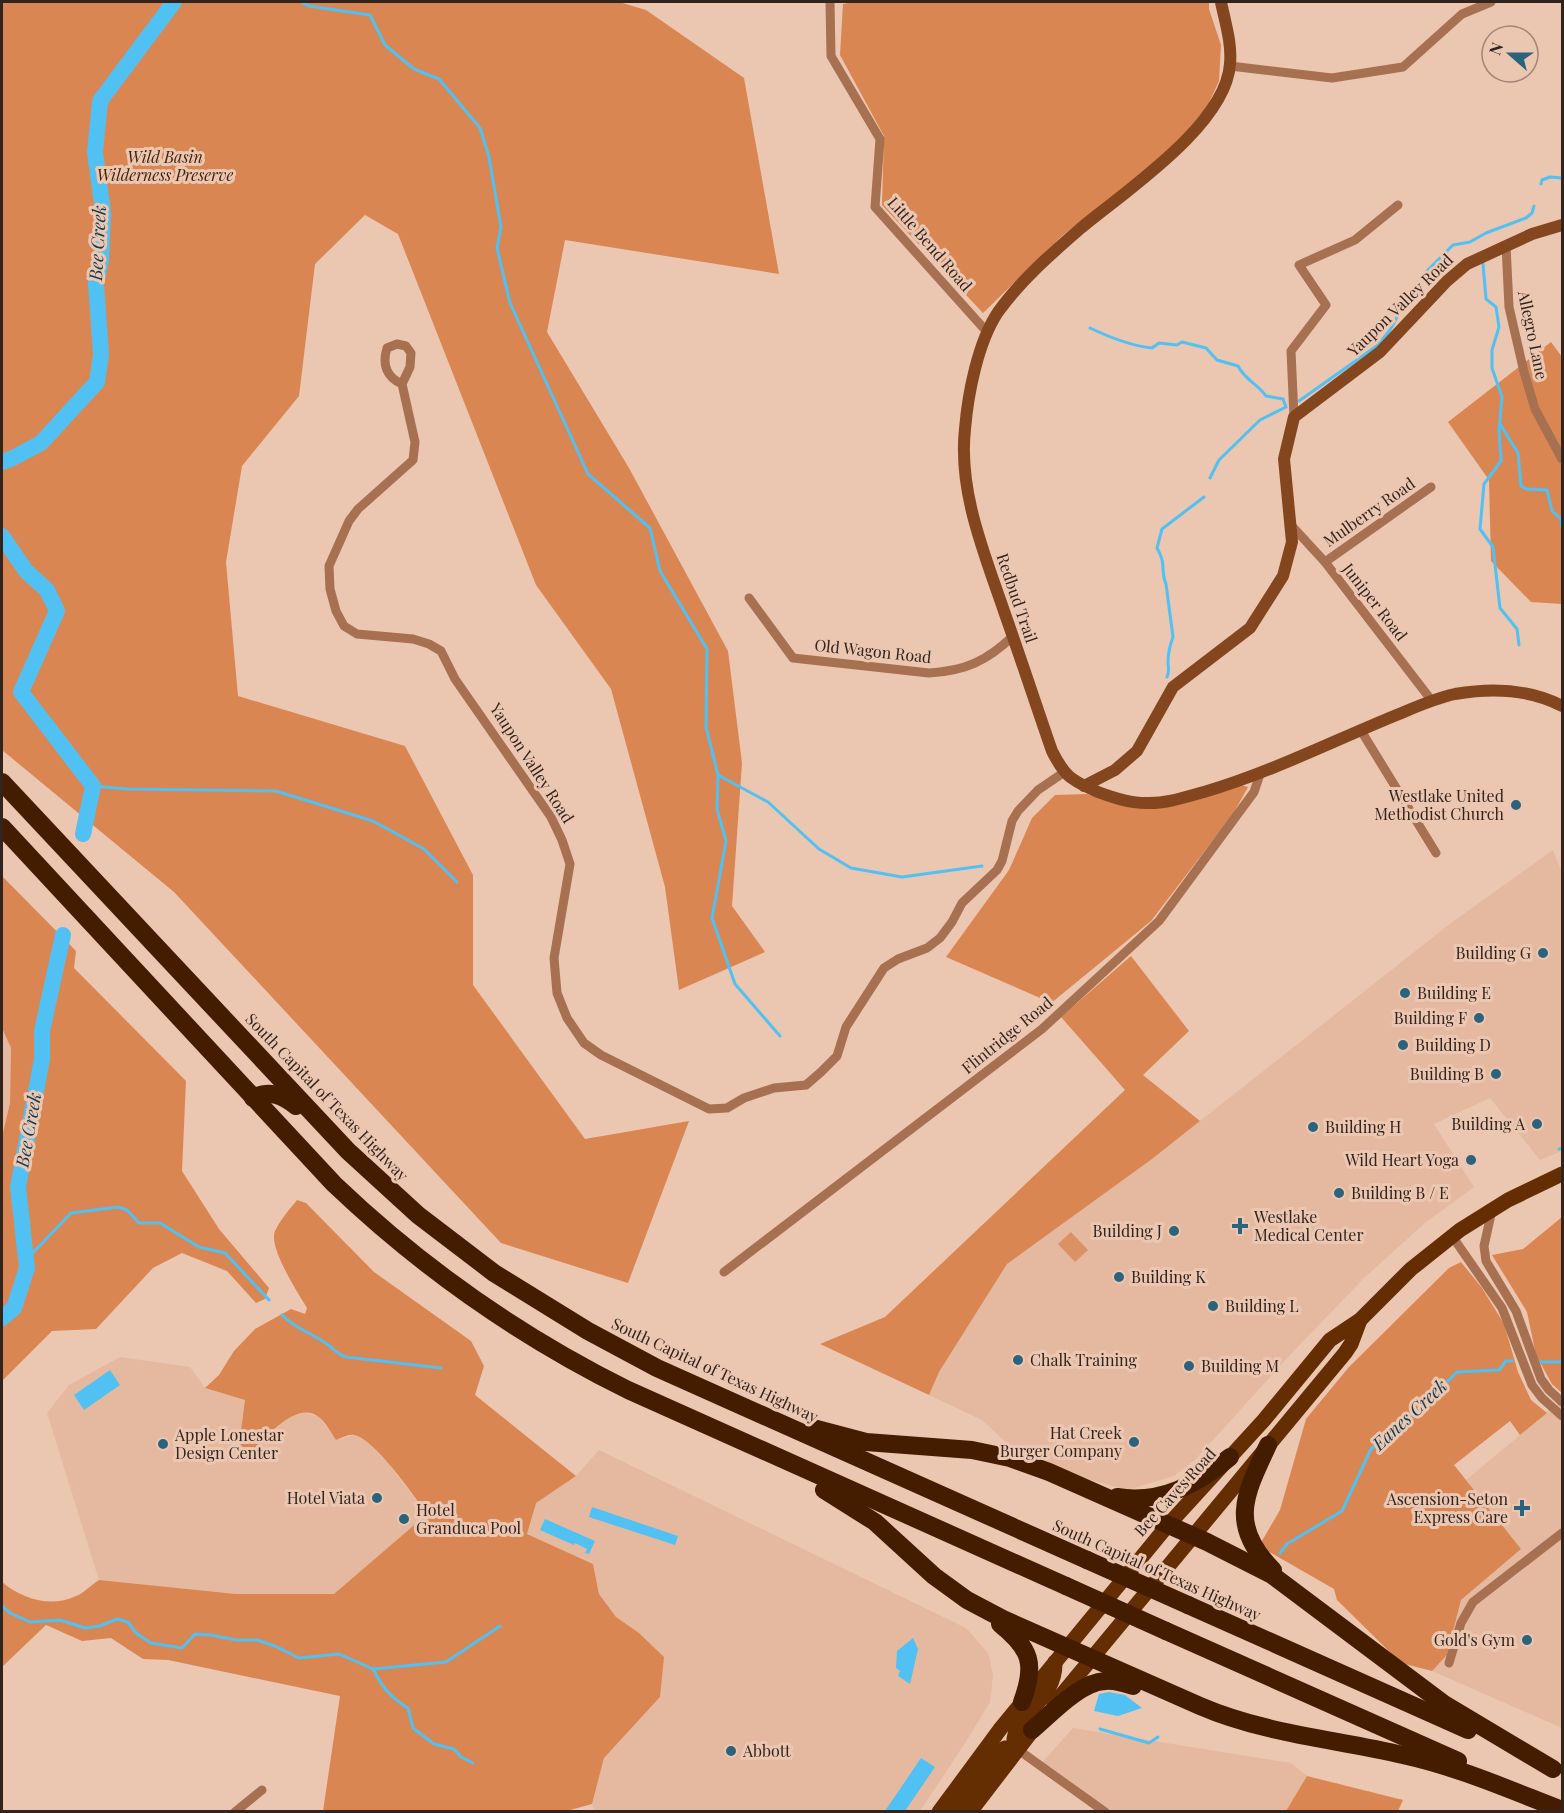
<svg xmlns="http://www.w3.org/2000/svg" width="1564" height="1813" font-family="'Playfair Display',serif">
<rect width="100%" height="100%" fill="#ebc6b1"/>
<g fill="#e4b9a0">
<path d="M1553 850 1562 873V1151L1540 1160 1490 1098 1434 1124 1474 1187 1426 1222 1364 1278 1289 1356 1196 1459 1174 1476 1127 1490 1076 1476 1015 1451 982 1420 929 1395 939 1372 1007 1264 1152 1159 1451 923Z"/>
<path d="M2 1028 11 1048 10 1103 2 1137Z"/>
<path d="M120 1357 190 1367 205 1388 245 1400 254 1449 290 1416 304 1412 319 1417 336 1440 355 1435 369 1443 388 1463 427 1514 335 1594H236L99 1580 47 1413 69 1385Z"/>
<path d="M1562 1400V1728L1432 1671 1447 1655 1461 1600 1521 1549 1466 1480Z"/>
<path d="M599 1450 966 1628 988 1653 993 1675 990 1702 967 1740 920 1811H595L592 1804 604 1758 660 1697 639 1633 616 1617 599 1594 593 1564 527 1534 535 1503 576 1476Z"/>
<path d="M1073 1728 1291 1763 1307 1776 1286 1811 1105 1812 1039 1766Z"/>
</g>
<path fill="#dc9165" d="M1071 1232 1088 1250 1075 1262 1058 1244Z"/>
<g fill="#da8652">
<path d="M2 2H619L646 10 744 78 779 274 565 240 547 332 629 468 728 651 742 763 732 906 765 952 679 990 665 887 611 689 536 585 398 234 365 215 315 264 299 396 242 466 226 562 238 696 405 746 473 875V985L585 1139 689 1121 628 1283 501 1243 174 892 2 750Z"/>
<path d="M854 2H1209V9L1221 45 1219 81 1207 107 1172 148 1062 236 983 313 882 205 884 136 840 55 843 4Z"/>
<path d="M1551 342 1562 357V604L1531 602 1491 561 1489 480 1448 422Z"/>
<path d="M1241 785 1248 787 1233 814 1151 921 1050 1004 1047 1001 946 957 1009 870 1032 818 1055 795 1087 794 1134 807Z"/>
<path d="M2 876 76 951 74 968 186 1081 182 1171 219 1229 269 1288 265 1299 256 1303 227 1271 182 1253 153 1268 96 1329 52 1331 2 1381V1137L10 1103 11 1048 2 1028Z"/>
<path d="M1131 956 1189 1031 1143 1075 1200 1121 1152 1159 1007 1264 939 1372 929 1395 820 1344 885 1317 1125 1090 1061 1017Z"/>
<path d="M297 1200 306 1203 374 1272 471 1341 484 1366 475 1395 576 1476 536 1503 527 1534 593 1564 599 1594 616 1617 639 1633 664 1657 660 1697 604 1758 592 1804 563 1812 323 1811 340 1696 168 1660 143 1659 111 1638 82 1641 46 1625 2 1667V1582C22 1599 51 1608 76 1596 84 1593 91 1585 99 1580L236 1594H334L427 1514C415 1497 374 1438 354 1435 348 1434 342 1438 336 1440 331 1433 326 1423 320 1418 298 1399 269 1435 254 1449L239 1446 245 1400 205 1388 219 1375 234 1351 255 1329 291 1309 305 1314 307 1308C298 1293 268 1247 275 1231 280 1220 290 1209 297 1200Z"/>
<path d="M1562 1217V1393L1552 1384 1536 1355 1527 1312 1492 1255 1523 1249Z"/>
<path d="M1461 1262 1482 1288 1504 1324 1518 1372 1531 1400 1547 1413 1520 1435 1510 1421 1454 1465 1521 1549 1461 1600 1447 1655 1432 1671 1401 1663 1337 1600 1334 1589 1259 1546 1280 1510 1306 1419 1349 1367 1449 1268Z"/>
<path d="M1307 1776 1403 1800 1398 1811H1286Z"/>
</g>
<g fill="#51c1f3">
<path d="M110 1370 120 1385 84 1410 74 1395Z"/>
<path d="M592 1507 678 1536 675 1545 589 1517Z"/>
<path d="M545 1519 595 1541 589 1554 585 1553 587 1549 575 1543 574 1545 540 1530Z"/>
<path d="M913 1638 918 1649 910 1684 898 1676 900 1671 896 1668 897 1651Z"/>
<path d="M1109 1692 1125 1695 1142 1708 1118 1716 1094 1711 1099 1694Z"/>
<path d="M921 1758 935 1767 905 1811H885Z"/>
</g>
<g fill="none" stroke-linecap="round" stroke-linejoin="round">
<g stroke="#51c1f3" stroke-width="3">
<path d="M301 2 309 6 370 15 385 45 414 69 439 79 480 128 489 157 501 227 497 248 510 303 588 474 650 528 660 571 707 649 706 727 718 775 717 809 726 841 712 918 735 984 780 1036"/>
<path d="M1541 184 1542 180 1550 177 1562 178"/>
<path d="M1483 264 1486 299 1496 307 1499 327 1492 350V368L1502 397 1499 430 1501 461 1484 484 1480 529 1493 547 1500 608 1517 629 1519 645"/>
<path d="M1090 328C1109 337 1131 346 1152 348L1159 343 1177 345 1182 342 1206 348 1217 360 1238 366C1245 380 1258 384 1266 396L1283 399 1286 407 1260 420 1219 460 1210 478"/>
<path d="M1299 401 1378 345 1390 330 1403 306 1412 298 1426 272 1453 245 1470 242 1486 233 1526 218 1532 213 1534 206"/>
<path d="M1500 424 1518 453 1521 486 1526 489 1547 490 1552 511 1561 519 1562 527"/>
<path d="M1167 677C1170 671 1168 668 1168 662 1168 654 1170 645 1173 637L1166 584C1160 570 1167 565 1157 548L1162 529 1204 497"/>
<path d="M718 775 768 802 819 849 851 868 902 877 982 866"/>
<path d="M93 786 128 789 276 791 373 821 424 849 457 882"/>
<path d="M1559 1149 1562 1148"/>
<path d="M26 1260 71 1213 118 1207 127 1210 139 1223H160L199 1247 225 1253 269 1300"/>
<path d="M282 1315C296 1329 311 1333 327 1344 334 1349 337 1354 346 1357L441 1368"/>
<path d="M1539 1362H1560L1562 1360"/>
<path d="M1280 1553 1287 1544 1342 1511 1371 1449 1426 1403 1457 1372 1499 1370 1506 1361H1512"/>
<path d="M2 1606 10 1613 30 1622 60 1620 85 1628 100 1626 117 1619 128 1622 136 1633 151 1643 182 1648 195 1634 211 1635 236 1640H257L275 1646 299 1658 339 1654 373 1669 446 1662 500 1626"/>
<path d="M373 1669C382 1687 391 1698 408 1708L413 1728 434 1744 454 1749 461 1757 473 1763"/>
<path d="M1100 1729 1149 1743 1158 1737"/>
</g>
<g stroke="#51c1f3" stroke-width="16">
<path d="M2 462 13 458 41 443 97 382 101 355 96 284 101 260 103 212 95 152 100 101 174 2"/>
<path d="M2 536 26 571 47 590 57 611 21 692 93 786 83 834"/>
<path d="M2 1318 14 1308 27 1268 18 1187 42 1059V1031L63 935"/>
</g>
<g stroke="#a77051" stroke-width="9">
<path d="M830 2 831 56 880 139 875 207 987 332"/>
<path d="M1230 66 1332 78 1403 67 1462 14 1491 2"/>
<path d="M1506 245 1509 307 1524 372 1535 409 1562 459"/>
<path d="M402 384C386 377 382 364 387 348L397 344 406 346 411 353 410 367 402 384 415 442 413 460 358 509 349 521 329 566 330 589 336 611 344 626 357 634 413 639 429 644 441 651 455 679 551 817 562 840 570 864 554 958 557 993 567 1018 584 1043 601 1055 709 1109 727 1108 744 1098 774 1088 806 1085 821 1072 837 1056 846 1027 884 968 898 959 927 948 940 938 952 922 962 903 997 870 1002 861 1012 821 1018 811 1038 790 1063 773"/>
<path d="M1294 417 1291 351 1326 305 1299 265 1355 240 1398 205"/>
<path d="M1291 525 1325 562 1432 701"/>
<path d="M1325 562 1431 487"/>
<path d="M749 598 793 658 929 673C965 671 987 661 1013 636"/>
<path d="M1360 729 1436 853"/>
<path d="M1492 1210 1484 1246 1486 1261 1516 1311 1541 1379 1549 1390 1562 1402"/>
<path d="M1452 1236 1502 1308 1532 1385 1542 1398 1562 1416"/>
<path d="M724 1272 1042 1029 1159 921 1254 792 1260 774"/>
<path d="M1449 1663 1461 1623 1473 1602 1562 1533"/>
<path d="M1017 1749 1105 1812"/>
<path d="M235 1812 262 1790"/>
</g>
<g stroke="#84461e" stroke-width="12">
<path d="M1221 2C1225 22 1232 43 1230 64 1226 125 1124 192 1081 228 1051 254 1021 280 998 312 978 342 968 393 965 429 958 492 985 555 1005 614 1021 659 1036 705 1052 751 1065 777 1071 780 1098 792 1114 798 1129 803 1146 803 1165 804 1186 797 1204 792 1272 772 1335 740 1399 714 1418 706 1436 698 1455 694 1491 688 1530 689 1562 706"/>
<path d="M1084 786 1115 770 1137 751 1173 687 1250 628 1283 576 1292 542 1284 459 1294 417 1380 352 1447 281 1467 264 1532 234 1562 225"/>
</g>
<g stroke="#642d02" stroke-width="15">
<path d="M1054 1704 1345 1353 1351 1344 1360 1320"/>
<path d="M939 1812 1001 1728 1168 1525 1264 1420 1330 1340 1360 1320 1411 1269 1460 1230 1508 1200 1562 1174"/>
<path d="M952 1812 998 1752 1005 1748 1017 1749 1014 1739 1016 1730C1031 1706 1056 1693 1055 1662"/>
<path d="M970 1812 1039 1722"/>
</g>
<g stroke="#441c00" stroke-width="18">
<path d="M2 782 348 1151 418 1215 494 1273 588 1331 657 1368 1087 1560"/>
<path d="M2 827 334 1184C421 1267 519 1336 628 1390L1066 1586"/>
<path d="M253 1098C269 1089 283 1096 296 1106"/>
<path d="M813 1428 866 1442 972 1450 1010 1458 1049 1472 1207 1542 1272 1575 1444 1704 1553 1769"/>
<path d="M1268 1445C1245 1494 1228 1525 1273 1570"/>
<path d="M824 1490 875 1522 934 1576 967 1600 1003 1619 1200 1706C1265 1734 1335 1739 1403 1755 1458 1767 1510 1790 1562 1810"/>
<path d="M1117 1497C1161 1504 1198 1484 1230 1457"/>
<path d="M1188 1605 1468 1730"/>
<path d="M1000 1624C1031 1649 1036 1664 1022 1702"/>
<path d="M1166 1631 1458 1761"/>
<path d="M1032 1730C1051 1714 1080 1682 1105 1681 1115 1680 1124 1683 1133 1686"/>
</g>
<g stroke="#441c00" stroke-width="18">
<path d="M1087 1560 1188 1605"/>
<path d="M1066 1586 1166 1631"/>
</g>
</g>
<g fill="#2b637d" stroke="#ebc6b1" stroke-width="2">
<circle cx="1516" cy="805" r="6"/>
<circle cx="1543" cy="953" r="6"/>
<circle cx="1405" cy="993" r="6"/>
<circle cx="1479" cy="1018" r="6"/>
<circle cx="1403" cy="1045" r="6"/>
<circle cx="1496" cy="1074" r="6"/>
<circle cx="1537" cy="1124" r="6"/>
<circle cx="1313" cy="1127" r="6"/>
<circle cx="1471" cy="1160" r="6"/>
<circle cx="1339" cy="1193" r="6"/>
<path d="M1237 1217h6v6h6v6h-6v6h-6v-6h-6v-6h6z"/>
<circle cx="1174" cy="1231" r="6"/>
<circle cx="1119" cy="1277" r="6"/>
<circle cx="1213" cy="1306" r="6"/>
<circle cx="1018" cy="1360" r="6"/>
<circle cx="1189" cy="1366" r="6"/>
<circle cx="1134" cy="1442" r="6"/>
<circle cx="163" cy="1444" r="6"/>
<circle cx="377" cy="1498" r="6"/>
<path d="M1519 1499h6v6h6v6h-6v6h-6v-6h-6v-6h6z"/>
<circle cx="404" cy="1519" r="6"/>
<circle cx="1527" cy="1640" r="6"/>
<circle cx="731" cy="1751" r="6"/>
</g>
<g text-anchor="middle" stroke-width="6" stroke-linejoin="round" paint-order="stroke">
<g font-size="16" font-style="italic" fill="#401f08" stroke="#ebc6b1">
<text x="165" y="163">Wild Basin<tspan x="165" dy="18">Wilderness Preserve</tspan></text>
</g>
<g font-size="16" fill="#32241d" stroke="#ebc6b1">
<text transform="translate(930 244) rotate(49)" y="6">Little Bend Road</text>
<text transform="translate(1400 305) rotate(-44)" y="6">Yaupon Valley Road</text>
<text transform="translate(1533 335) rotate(78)" y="6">Allegro Lane</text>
<text transform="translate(1369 512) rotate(-35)" y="6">Mulberry Road</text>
<text transform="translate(1017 598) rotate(71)" y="6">Redbud Trail</text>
<text transform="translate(1375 602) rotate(52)" y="6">Juniper Road</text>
<text transform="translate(873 651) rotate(6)" y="6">Old Wagon Road</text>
<text transform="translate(532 763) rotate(57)" y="6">Yaupon Valley Road</text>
<text transform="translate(1007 1035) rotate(-39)" y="6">Flintridge Road</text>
<text transform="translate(327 1097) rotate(46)" y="6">South Capital of Texas Highway</text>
<text transform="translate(715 1370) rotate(25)" y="6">South Capital of Texas Highway</text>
<text transform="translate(1175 1492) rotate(-48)" y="6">Bee Caves Road</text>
<text transform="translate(1157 1570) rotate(24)" y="6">South Capital of Texas Highway</text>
</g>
<g font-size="16" fill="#32241d" stroke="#ebc6b1" text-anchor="start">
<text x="1504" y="802" text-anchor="end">Westlake United<tspan x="1504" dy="18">Methodist Church</tspan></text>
<text x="1531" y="959" text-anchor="end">Building G</text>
<text x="1417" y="999">Building E</text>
<text x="1467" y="1024" text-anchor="end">Building F</text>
<text x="1415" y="1051">Building D</text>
<text x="1484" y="1080" text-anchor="end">Building B</text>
<text x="1525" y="1130" text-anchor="end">Building A</text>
<text x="1325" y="1133">Building H</text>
<text x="1459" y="1166" text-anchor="end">Wild Heart Yoga</text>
<text x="1351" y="1199">Building B / E</text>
<text x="1254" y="1223">Westlake<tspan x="1254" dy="18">Medical Center</tspan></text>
<text x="1162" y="1237" text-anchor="end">Building J</text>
<text x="1131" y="1283">Building K</text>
<text x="1225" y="1312">Building L</text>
<text x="1030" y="1366">Chalk Training</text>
<text x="1201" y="1372">Building M</text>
<text x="1122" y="1439" text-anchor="end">Hat Creek<tspan x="1122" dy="18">Burger Company</tspan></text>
<text x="175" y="1441">Apple Lonestar<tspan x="175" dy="18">Design Center</tspan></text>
<text x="365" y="1504" text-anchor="end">Hotel Viata</text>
<text x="1508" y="1505" text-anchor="end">Ascension-Seton<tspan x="1508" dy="18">Express Care</tspan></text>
<text x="416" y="1516">Hotel<tspan x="416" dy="18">Granduca Pool</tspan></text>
<text x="1515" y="1646" text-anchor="end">Gold's Gym</text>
<text x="743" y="1757">Abbott</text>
</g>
<g font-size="18" font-style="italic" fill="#0b3c51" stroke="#ebc6b1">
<text transform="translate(98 243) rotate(-87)" y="6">Bee Creek</text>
<text transform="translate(29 1130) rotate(-80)" y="6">Bee Creek</text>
<text transform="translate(1410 1415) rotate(-43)" y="6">Eanes Creek</text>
</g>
</g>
<rect width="1564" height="1813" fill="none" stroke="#32241d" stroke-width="6"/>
<g transform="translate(1510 54) rotate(291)"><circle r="28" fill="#ebc6b1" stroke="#a18576" stroke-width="1.5"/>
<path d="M0-4.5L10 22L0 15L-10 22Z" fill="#2b637d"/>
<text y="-9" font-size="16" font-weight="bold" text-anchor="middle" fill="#32241d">N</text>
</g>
</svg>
